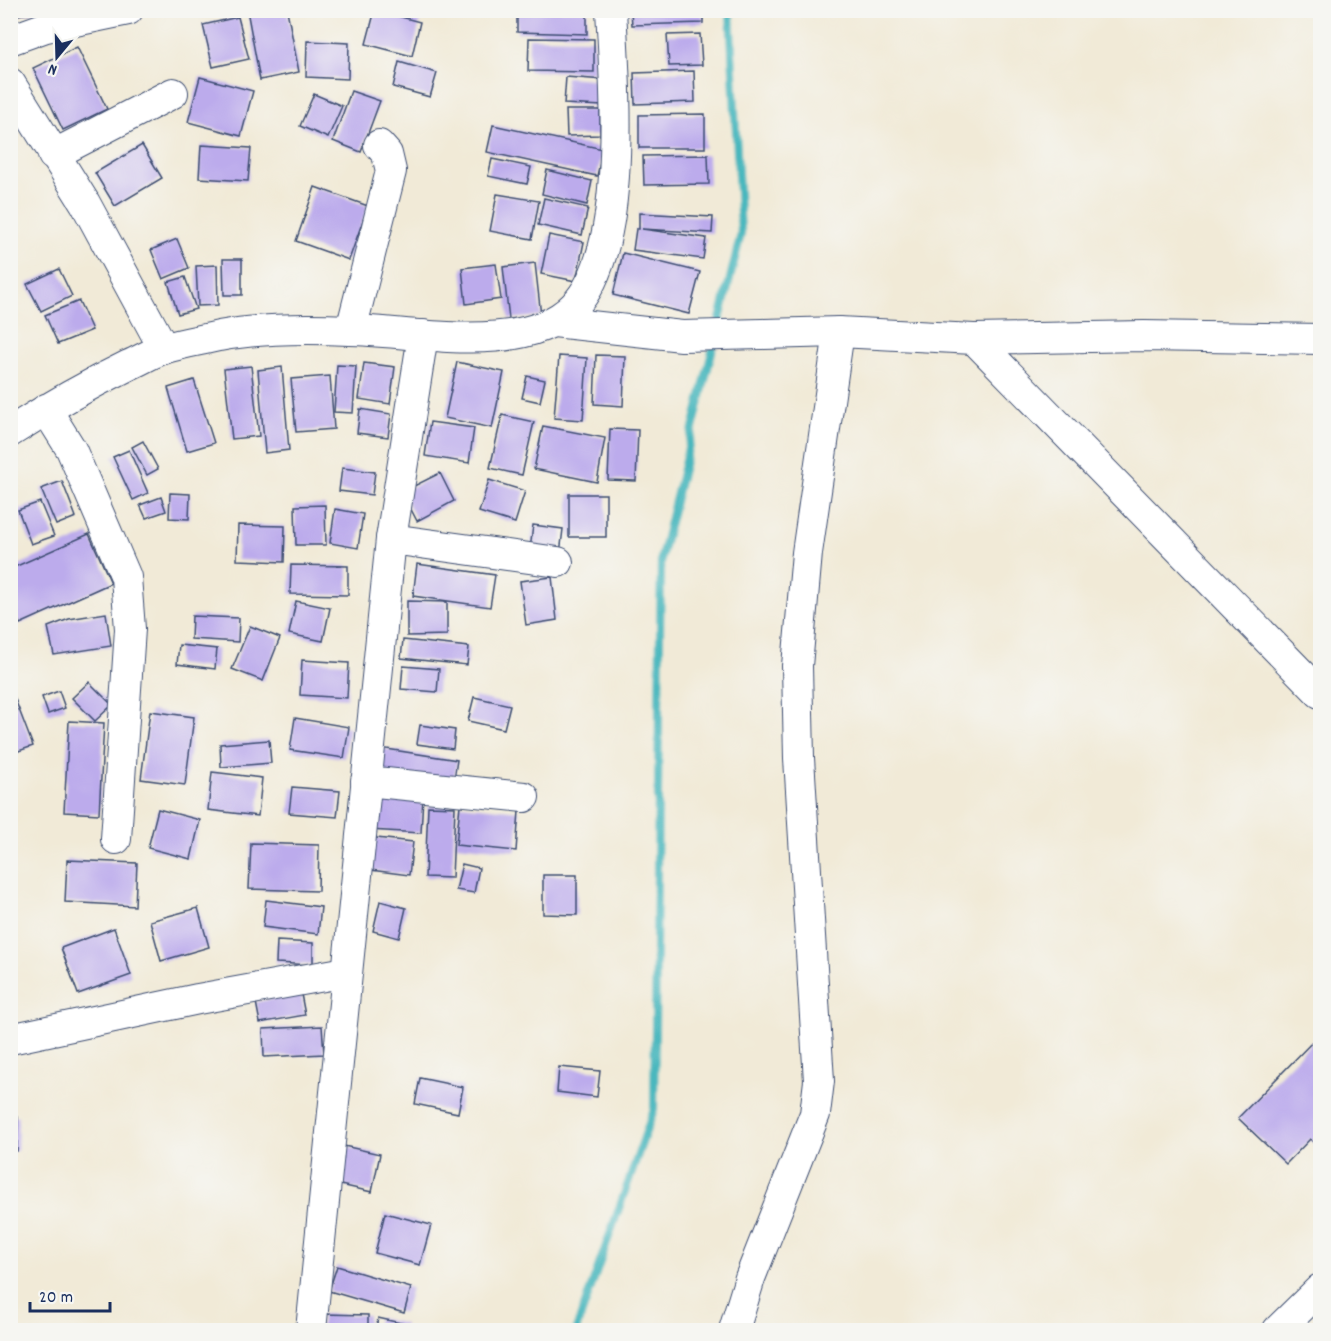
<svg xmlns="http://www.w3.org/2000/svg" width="1331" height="1341" font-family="Dekko,sans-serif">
<rect width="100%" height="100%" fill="#f6f6f2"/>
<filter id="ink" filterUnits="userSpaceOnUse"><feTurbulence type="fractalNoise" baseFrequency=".0167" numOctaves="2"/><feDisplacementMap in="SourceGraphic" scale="12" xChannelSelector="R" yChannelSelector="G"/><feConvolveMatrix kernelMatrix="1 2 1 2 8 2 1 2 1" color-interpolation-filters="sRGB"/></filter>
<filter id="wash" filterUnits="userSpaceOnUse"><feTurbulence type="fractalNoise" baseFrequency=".008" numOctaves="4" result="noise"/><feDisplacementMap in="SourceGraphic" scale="24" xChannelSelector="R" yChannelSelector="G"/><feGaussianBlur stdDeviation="1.35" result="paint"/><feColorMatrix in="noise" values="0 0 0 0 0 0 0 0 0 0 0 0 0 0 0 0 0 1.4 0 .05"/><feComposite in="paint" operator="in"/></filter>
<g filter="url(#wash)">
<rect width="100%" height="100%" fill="#f1ead7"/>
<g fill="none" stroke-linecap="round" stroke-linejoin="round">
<path stroke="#48b7be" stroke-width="8" d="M576 1330 654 1109 661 558 741 234 730 10"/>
</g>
<g id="blocks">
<g fill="#bcabec">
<path d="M10 10H38V12L10 16Z"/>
<path d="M247 10H287L299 72 260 80Z"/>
<path d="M375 10 420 22 412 56 366 44Z"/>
<path d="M517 10H587V34L517 32Z"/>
<path d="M631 10H703V23L632 25Z"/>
<path d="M238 17 249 59 213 67 203 25Z"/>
<path d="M700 34 702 65 669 66 667 35Z"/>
<path d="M529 38 594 39V72L528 71Z"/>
<path d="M307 41 349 43 348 79 306 77Z"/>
<path d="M77 47 107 109 63 130 33 68Z"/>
<path d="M399 62 437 73 430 97 393 87Z"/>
<path d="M694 71 695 102 635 104 634 73Z"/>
<path d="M200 77 253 91 241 136 188 122Z"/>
<path d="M566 77 604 80 603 106 564 104Z"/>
<path d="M351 91 380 101 361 152 333 141Z"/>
<path d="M314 94 342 106 328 138 300 126Z"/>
<path d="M566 110H600V135L567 136Z"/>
<path d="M705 114V148H639V115Z"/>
<path d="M493 125 603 149 597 176 487 152Z"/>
<path d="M142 145 162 178 115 206 95 173Z"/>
<path d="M201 145 251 148 248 181 199 178Z"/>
<path d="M708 155 709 184 644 185 643 156Z"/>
<path d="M492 159 531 167 527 184 488 176Z"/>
<path d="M10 166 15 182 10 183Z"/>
<path d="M547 170 592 181 587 205 542 194Z"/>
<path d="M315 187 368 206 349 260 296 241Z"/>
<path d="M497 194 539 201 532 239 490 231Z"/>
<path d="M544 198 588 208 582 235 538 225Z"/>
<path d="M639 213 713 217 712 233 642 229 706 238 703 259 633 250 636 229H639Z"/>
<path d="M549 235 584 242 576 281 541 274Z"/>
<path d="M177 239 189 268 163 279 151 250Z"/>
<path d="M623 253 700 272 689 314 613 295Z"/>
<path d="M223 259H242V295H224Z"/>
<path d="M535 263 541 316 509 319 503 267Z"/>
<path d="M496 264 501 299 466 304 462 268Z"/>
<path d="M217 265 218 305 198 306 196 266Z"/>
<path d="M59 269 72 296 41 311 27 284Z"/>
<path d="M185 277 196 309 178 314 168 282Z"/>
<path d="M79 301 92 330 58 344 45 315Z"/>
<path d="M596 355 625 356 623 406 594 404Z"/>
<path d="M559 356 587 358 583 420 554 418Z"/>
<path d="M457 362 504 372 492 428 445 418Z"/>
<path d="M364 363 395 367 390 404 359 399Z"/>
<path d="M337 365 356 366 353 413 334 412Z"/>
<path d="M251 366 259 436 232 439 224 369Z"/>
<path d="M282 367 289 450 265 453 258 370Z"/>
<path d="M330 376 334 429 296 432 291 379Z"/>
<path d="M527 376 545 380 540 402 522 398Z"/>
<path d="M194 380 214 443 187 451 168 388Z"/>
<path d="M360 409 391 414 388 437 357 433Z"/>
<path d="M502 415 534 422 522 475 490 468Z"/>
<path d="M430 422 474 428 469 463 425 456Z"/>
<path d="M543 426 605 438 597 482 534 469Z"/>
<path d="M610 429 638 430 636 481 608 480Z"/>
<path d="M143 441 158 469 147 475 132 447Z"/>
<path d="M129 450 148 493 133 500 113 457Z"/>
<path d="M342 468 375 472 372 495 339 491Z"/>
<path d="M440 473 454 501 417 521 402 492Z"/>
<path d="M489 480 525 491 515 523 479 512Z"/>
<path d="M62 481 76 517 56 525 41 489Z"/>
<path d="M170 493 190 494 189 519 169 518Z"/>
<rect x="569" y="494" width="37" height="43"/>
<path d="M161 497 166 511 146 518 140 505Z"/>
<path d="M40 502 54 536 31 544 18 510Z"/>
<path d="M325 505 326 545H296L295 506Z"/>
<path d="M335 509 363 514 358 548 330 543Z"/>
<path d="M238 525 285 526 284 562 237 560Z"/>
<path d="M533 525 563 529 560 554 530 550Z"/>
<path d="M89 534 111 583 20 624 10 603V569Z"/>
<path d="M417 564 495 575 490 607 413 596Z"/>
<path d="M291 565 348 566V595L290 594Z"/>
<path d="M552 577 557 620 526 625 520 581Z"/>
<path d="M296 601 330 608 323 641 289 634Z"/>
<path d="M407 601 447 602V635L407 636Z"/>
<path d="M106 613 111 646 54 655 48 627 69 619Z"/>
<path d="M192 616 239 618 238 642 191 639Z"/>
<path d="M250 626 280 638 263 681 232 669Z"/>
<path d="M403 640 469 647 467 665 401 658Z"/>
<path d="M179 645 217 649 215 669 177 664Z"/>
<path d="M302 660 349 663 347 698 300 695Z"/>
<path d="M403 666 439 669 437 692 401 689Z"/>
<path d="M89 682 112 705 95 721 72 698Z"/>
<path d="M10 686 33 746 10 754Z"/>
<path d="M59 691 65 708 48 714 42 697Z"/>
<path d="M474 697 510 705 504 729 468 721Z"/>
<path d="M150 711 194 717 185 785 141 779Z"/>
<path d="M295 718 349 727 344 758 290 750Z"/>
<path d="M69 721 104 723 99 814 64 812Z"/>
<path d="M420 725 455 730 453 749 417 744Z"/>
<path d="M269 740 271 763 221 767 220 744Z"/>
<path d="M380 748 457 760 453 786 377 774Z"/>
<path d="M212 772 262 778 258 816 208 810Z"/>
<path d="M292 787 340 791 337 817 289 813Z"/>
<path d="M371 794 423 796 421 833 369 830Z"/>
<path d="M460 805 519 811 516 851 456 845Z"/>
<path d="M428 806 455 807 452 878 425 877Z"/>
<path d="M158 809 200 820 191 859 148 848Z"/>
<path d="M367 837 413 842 409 875 363 869Z"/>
<path d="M251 843 319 845 318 891 249 889Z"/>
<path d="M67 860 137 863 135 906 65 902Z"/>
<path d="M462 864 479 868 474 893 456 890Z"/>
<path d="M543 875H577V915L543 914Z"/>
<path d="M266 900 321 907 318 934 263 927Z"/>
<path d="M380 901 406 908 399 938 373 931Z"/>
<path d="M198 908 209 947 161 961 150 921Z"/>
<path d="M114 928 131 975 78 994 61 948Z"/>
<path d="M277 941 313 943V965L276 963Z"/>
<path d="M10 978 15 998 10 999Z"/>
<path d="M301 994 305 1015 260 1023 256 1002Z"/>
<path d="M322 1026 324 1054 264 1057 263 1029Z"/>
<path d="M1320 1034V1149L1310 1139 1286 1164 1238 1118Z"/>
<path d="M559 1067 600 1071 597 1097 557 1092Z"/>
<path d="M420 1078 463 1087 458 1113 415 1104Z"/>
<path d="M10 1116 18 1117 17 1151H10Z"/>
<path d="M344 1146 380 1154 372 1192 336 1184Z"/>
<path d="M385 1213 431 1225 420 1265 375 1253Z"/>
<path d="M337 1266 411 1288 404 1313 329 1291Z"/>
<path d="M322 1314 368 1315V1330H321Z"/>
<path d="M378 1318 405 1324 403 1330H376Z"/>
</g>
</g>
</g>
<g filter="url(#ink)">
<use href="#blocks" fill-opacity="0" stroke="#3b4b70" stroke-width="1.5"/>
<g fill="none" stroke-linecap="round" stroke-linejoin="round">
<defs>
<g id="minor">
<path d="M10 40 46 27 128 10"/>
<path d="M10 83 85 203 164 349"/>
<path d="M53 155 173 93"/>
<path d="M554 322 682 336 839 332 974 339 1144 336 1320 339"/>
<path d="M351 330 391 171 387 154 379 145"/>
<path d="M974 339 1320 693"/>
<path d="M46 409 71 449 126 577 130 629 116 839"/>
<path d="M10 432C49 407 88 385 129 365 141 360 153 352 166 348 183 343 202 340 219 336 261 328 308 328 350 330 415 331 524 357 574 306 629 251 615 84 611 10"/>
<path d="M391 539 558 562"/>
<path d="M366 781 524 797"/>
<path d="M10 1039 198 999 346 972"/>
<path d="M311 1330 391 539 423 335"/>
<path d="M734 1330 750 1278 815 1114 819 1081 799 758 797 666 807 553 839 332"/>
<path d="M1278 1330 1320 1289"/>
</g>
</defs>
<use href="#minor" stroke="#3b4b70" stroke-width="32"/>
<use href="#minor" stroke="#fff" stroke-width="30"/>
</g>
</g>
<rect width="1331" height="1341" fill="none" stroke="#f6f6f2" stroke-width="36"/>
<g transform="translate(57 57) rotate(199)" stroke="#f6f6f2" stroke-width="4.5" paint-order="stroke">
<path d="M0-4.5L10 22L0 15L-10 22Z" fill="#1b2f5e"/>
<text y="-9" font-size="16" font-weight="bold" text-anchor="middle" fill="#1b2f5e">N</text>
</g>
<path d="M30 1302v9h80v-9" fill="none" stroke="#1b2f5e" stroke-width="3"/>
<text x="39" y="1302" font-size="18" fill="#1b2f5e" stroke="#f6f6f2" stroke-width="4.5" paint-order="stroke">20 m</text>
</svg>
